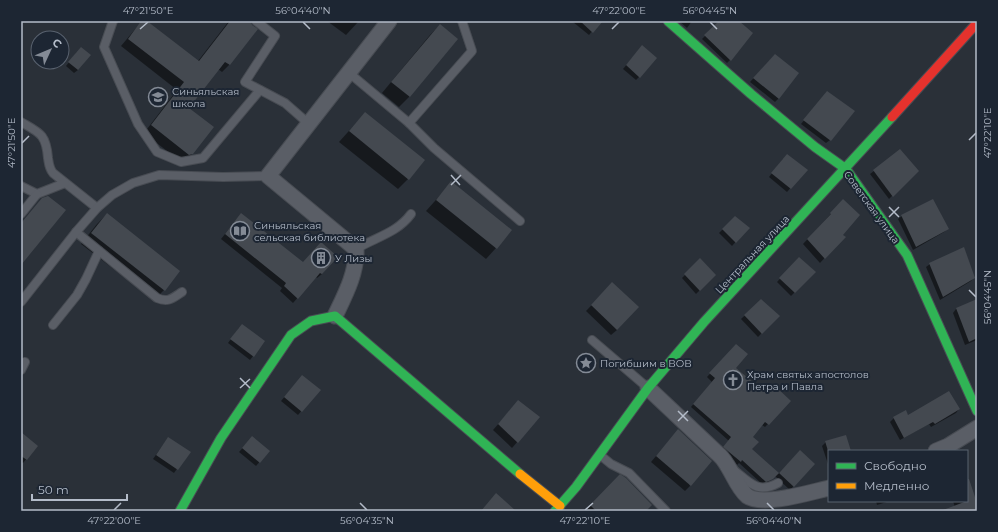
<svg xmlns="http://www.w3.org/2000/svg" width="998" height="532" font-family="Montserrat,sans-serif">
<rect width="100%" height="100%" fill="#2a3038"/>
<g fill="#0007">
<path d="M142 21H146L198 61 229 21H249L252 26 256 30 229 65 222 72 218 69 188 108 192 154 185 161 181 162 144 133 177 90 121 46Z"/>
<path d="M327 21H359L346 35Z"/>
<path d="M574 21H601L589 35 573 22Z"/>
<path d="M679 21H692L687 28Z"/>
<path d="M720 21H737L730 60 727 63 702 39Z"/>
<path d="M440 25 457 39 409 97 399 107 382 93 430 35Z"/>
<path d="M639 50V77L636 80 623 69Z"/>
<path d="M77 52 78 70 74 73 66 66Z"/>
<path d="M771 59 779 98 775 102 750 82Z"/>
<path d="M824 96 830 140 826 143 801 124Z"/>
<path d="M365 113 408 179 398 189 339 142Z"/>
<path d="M900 151 917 171 889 199 870 174Z"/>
<path d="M783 159 806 170 787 192 769 177Z"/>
<path d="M451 183 496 248 486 259 426 211Z"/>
<path d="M42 199 21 263V223Z"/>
<path d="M843 201 842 235 844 237 820 263 803 244Z"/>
<path d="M107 214 164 290 154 300 81 244 97 224Z"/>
<path d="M902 216 948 228 944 232 913 250 898 219Z"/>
<path d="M735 217 748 228 732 246 719 233Z"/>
<path d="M237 219 302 263 322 274 317 278 316 277 293 303 280 291 282 288 221 239Z"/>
<path d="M799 258 815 272 791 296 777 282Z"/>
<path d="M700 260 715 275 696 294 682 278Z"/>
<path d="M930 264 974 277 971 281 940 300 926 267Z"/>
<path d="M607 289 617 330 611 335 586 311Z"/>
<path d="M761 300 778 316 758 337 741 319Z"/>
<path d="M977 301V340L965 345 953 313 956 309Z"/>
<path d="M239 328 253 356 250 360 228 343Z"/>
<path d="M736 345 734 368 767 396 790 401 765 427 762 425 751 437V449L778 474 800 451 814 464 790 490 775 476 768 482 762 484 739 463 737 465 721 450 729 441 691 407 712 382 707 377Z"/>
<path d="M299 380 319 390 298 415 281 401Z"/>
<path d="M513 407 538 418 512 448 493 430Z"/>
<path d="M959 409 956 413 931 427 929 424 900 440 890 422 894 418 906 412 908 416Z"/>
<path d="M673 436 690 486 685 491 651 462Z"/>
<path d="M21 438 37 446 23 463 21 462Z"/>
<path d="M168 438 189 452 174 473 153 459Z"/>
<path d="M249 441 269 451 256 466 239 452Z"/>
<path d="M826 442 850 451H829V467L822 446Z"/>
<path d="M620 476 645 511H585Z"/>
<path d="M967 477 975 499 977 498V511H956L953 501H967Z"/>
<path d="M876 501H890L877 505Z"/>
</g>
<g fill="#444950">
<path d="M141 21H147L199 61 230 21H251L252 25 258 29 230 65 225 62 189 108 214 127 193 154 189 155 151 125 184 82 128 39Z"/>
<path d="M580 21H603L593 33Z"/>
<path d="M719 21H739L753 33 731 61 704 35Z"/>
<path d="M440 24 458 39 410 97 391 82Z"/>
<path d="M642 45 657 58 640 78 626 65Z"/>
<path d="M81 47 91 55 78 70 68 62Z"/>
<path d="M775 54 799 73 779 99 753 78Z"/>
<path d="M827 91 855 111 831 141 803 120Z"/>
<path d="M365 112 425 160 409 180 349 131Z"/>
<path d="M900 149 919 171 893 197 873 170Z"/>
<path d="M787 154 808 170 791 189 771 173Z"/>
<path d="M451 181 512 230 497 249 436 200Z"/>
<path d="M48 196 66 210 21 265V223L42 198Z"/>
<path d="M843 199 860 215 843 235 846 237 825 259 807 239 831 214 830 213Z"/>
<path d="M933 199 949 229 916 247 901 215Z"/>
<path d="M107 213 180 271 165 291 91 233Z"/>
<path d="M241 213 303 262 321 242 338 257 322 274 320 273 298 299 284 286 286 283 225 234Z"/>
<path d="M735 216 750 228 736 243 722 229Z"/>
<path d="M964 247 975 278 943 297 929 263Z"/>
<path d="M799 257 816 272 795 293 779 278Z"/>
<path d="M700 258 716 275 700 291 684 274Z"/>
<path d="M612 282 639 307 617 330 591 305Z"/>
<path d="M761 299 780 316 762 334 744 315Z"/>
<path d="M977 299V338L969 342 956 308Z"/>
<path d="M242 324 265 341 254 357 230 339Z"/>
<path d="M736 344 748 354 736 368 767 394 775 386 791 401 769 425 765 422 753 437 759 442 752 449 779 473 773 479 769 481 766 482 742 460 741 462 723 447 731 437 693 404 715 378 709 373Z"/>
<path d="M302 375 321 390 302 412 284 397Z"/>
<path d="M949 391 960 409 935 424 933 422 904 438 893 417 906 410 908 415Z"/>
<path d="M518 400 540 417 518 443 498 424Z"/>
<path d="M678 429 712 461 691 486 656 456Z"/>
<path d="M21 432 38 446 27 460 21 456Z"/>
<path d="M846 435 851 451H828L825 441Z"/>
<path d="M252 436 270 451 260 463 242 448Z"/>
<path d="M168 437 191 452 178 470 156 455Z"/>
<path d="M800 450 815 464 794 487 779 473Z"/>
<path d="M620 474 626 478 652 505 646 511H596L590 505Z"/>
<path d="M967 479H969L977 503V511H943V510L967 501Z"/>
<path d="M496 493 516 511H481Z"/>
</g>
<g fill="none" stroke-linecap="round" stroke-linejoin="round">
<defs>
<g id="lane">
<path d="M113 21 104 47 138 124 157 152 181 162 203 158 260 90"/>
<path d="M256 21 275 36 245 82 285 103 309 124"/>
<path d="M348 72 409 123 434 148 520 221"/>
<path d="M21 122C40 133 46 134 48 158 49 164 49 168 53 173L97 208"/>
<path d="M409 123 472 51 462 21"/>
<path d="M21 186 37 194 65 183"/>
<path d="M21 214 37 194"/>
<path d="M76 232 157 298C168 303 173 298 182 292"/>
<path d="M356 249C376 237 397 233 411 214"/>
<path d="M21 302 76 232 97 208 112 195 133 183 159 175 223 177 268 176"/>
<path d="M53 325 77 295 86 279 99 251"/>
<path d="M592 340 648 388"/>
<path d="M21 370 25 362"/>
<path d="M600 455 611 464 629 473 666 511"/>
<path d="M735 471C750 483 758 494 778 483"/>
</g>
<g id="street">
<path d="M335 316C345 295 357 273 356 249L268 176 389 21"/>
<path d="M648 388 717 453C721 456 724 460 727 465 733 474 738 488 747 496 763 507 811 492 829 488"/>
<path d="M936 451 948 446 977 428"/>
</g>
<g id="fast">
<path d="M668 21 751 94 815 147 846 169 907 255 977 411"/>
<path d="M180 511 221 438 291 335 311 321 335 316 520 474"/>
<path d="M555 511 576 487 648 388 704 322 892 117"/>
</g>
<path id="slow" d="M520 474 560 506"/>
<path id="jam" d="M892 117 977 23"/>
</defs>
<use href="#lane" stroke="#484c53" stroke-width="10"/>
<use href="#street" stroke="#484c53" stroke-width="17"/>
<use href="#fast" stroke="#484c53" stroke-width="11"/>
<use href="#slow" stroke="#484c53" stroke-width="11"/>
<use href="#jam" stroke="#484c53" stroke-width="11"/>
<use href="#lane" stroke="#5a5e66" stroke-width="8"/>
<use href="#street" stroke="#5a5e66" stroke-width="15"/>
<use href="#fast" stroke="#30b455" stroke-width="9"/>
<use href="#slow" stroke="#ff9f0a" stroke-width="9"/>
<use href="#jam" stroke="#e5322d" stroke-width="9"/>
</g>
<path fill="none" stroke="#b4bcc9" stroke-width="1.5" d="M303 22 310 29M710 22 717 29M140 29 148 22M612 29 619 22M969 140 976 133M22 143 29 136M451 175 460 185M451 185 461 175M889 207 899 217M889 217 899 207M969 290 976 297M240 378 250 388M240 388 250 379M678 411 688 421M678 421 688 411M360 503 367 510M767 503 774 510M114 510 121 503M585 510 593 503"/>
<defs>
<symbol id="school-ring" viewBox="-11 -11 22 22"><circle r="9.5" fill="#1d2633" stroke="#848b96" stroke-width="1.5"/><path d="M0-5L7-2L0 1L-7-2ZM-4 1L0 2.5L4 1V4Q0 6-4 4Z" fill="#848b96"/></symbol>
<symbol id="library-ring" viewBox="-11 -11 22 22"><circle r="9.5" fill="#1d2633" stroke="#848b96" stroke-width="1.5"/><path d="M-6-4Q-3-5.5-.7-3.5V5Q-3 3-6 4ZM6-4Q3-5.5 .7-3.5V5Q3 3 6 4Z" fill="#848b96"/></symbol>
<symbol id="building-ring" viewBox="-11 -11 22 22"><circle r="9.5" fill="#1d2633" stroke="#848b96" stroke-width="1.5"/><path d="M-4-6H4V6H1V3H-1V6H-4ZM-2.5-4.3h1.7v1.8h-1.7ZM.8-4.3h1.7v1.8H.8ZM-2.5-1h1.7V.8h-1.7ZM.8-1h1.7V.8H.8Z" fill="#848b96"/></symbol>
<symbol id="sight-ring" viewBox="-11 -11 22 22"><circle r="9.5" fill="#1d2633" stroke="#848b96" stroke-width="1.5"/><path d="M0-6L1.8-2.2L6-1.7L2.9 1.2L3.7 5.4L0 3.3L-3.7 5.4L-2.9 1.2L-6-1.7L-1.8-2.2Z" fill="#848b96"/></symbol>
<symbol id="church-ring" viewBox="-11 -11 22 22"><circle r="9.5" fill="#1d2633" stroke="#848b96" stroke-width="1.5"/><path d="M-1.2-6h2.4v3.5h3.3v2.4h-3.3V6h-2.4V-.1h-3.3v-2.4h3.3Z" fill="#848b96"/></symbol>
</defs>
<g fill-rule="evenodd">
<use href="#school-ring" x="147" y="86" width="22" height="22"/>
<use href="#library-ring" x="229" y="220" width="22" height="22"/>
<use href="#building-ring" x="310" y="247" width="22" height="22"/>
<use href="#sight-ring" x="575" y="352" width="22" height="22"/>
<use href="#church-ring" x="722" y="369" width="22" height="22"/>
</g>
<g text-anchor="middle" stroke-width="4" stroke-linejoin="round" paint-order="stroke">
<g font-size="10" fill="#b4bcc9" stroke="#1d2633" text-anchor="start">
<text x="172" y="95">Синьяльская<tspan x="172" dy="12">школа</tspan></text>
<text x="254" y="229">Синьяльская<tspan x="254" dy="12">сельская библиотека</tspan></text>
<text x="335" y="262">У Лизы</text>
<text x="600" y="367">Погибшим в ВОВ</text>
<text x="747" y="378">Храм святых апостолов<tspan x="747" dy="12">Петра и Павла</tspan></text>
</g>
<g font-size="10" fill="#b4bcc9" stroke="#1d2633">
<text transform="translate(872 207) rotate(54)" y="4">Советская улица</text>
<text transform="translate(752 254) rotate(-47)" y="4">Центральная улица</text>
</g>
</g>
<rect width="998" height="532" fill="none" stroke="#1d2633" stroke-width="44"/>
<rect x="828" y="450" width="140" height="52" fill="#1d2633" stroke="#59626f"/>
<rect x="836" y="463" width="20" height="6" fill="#30b455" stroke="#59626f"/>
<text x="864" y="470" font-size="12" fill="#b4bcc9">Свободно</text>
<rect x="836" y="483" width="20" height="6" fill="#ff9f0a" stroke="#59626f"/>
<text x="864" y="490" font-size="12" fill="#b4bcc9">Медленно</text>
<g transform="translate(50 50) rotate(46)"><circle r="19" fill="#1d2633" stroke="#59626f"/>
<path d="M0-3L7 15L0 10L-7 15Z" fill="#848b96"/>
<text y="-6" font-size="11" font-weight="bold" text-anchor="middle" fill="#b4bcc9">С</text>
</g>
<path d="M32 494v6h95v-6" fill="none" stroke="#b4bcc9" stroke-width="2"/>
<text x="38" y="494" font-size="12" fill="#b4bcc9" stroke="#1d2633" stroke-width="3" paint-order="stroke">50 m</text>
<rect x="22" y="22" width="954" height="488" fill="none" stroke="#b4bcc9" stroke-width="1.5"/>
<g font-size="10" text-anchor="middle" fill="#b4bcc9">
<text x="148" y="14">47°21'50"E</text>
<text x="303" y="14">56°04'40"N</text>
<text x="619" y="14">47°22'00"E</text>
<text x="710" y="14">56°04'45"N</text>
<text transform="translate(987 133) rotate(-90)" y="4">47°22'10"E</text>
<text transform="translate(11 143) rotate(-90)" y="4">47°21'50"E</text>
<text transform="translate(987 297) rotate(-90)" y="4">56°04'45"N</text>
<text x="114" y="524">47°22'00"E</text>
<text x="367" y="524">56°04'35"N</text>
<text x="585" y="524">47°22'10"E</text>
<text x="774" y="524">56°04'40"N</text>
</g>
</svg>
